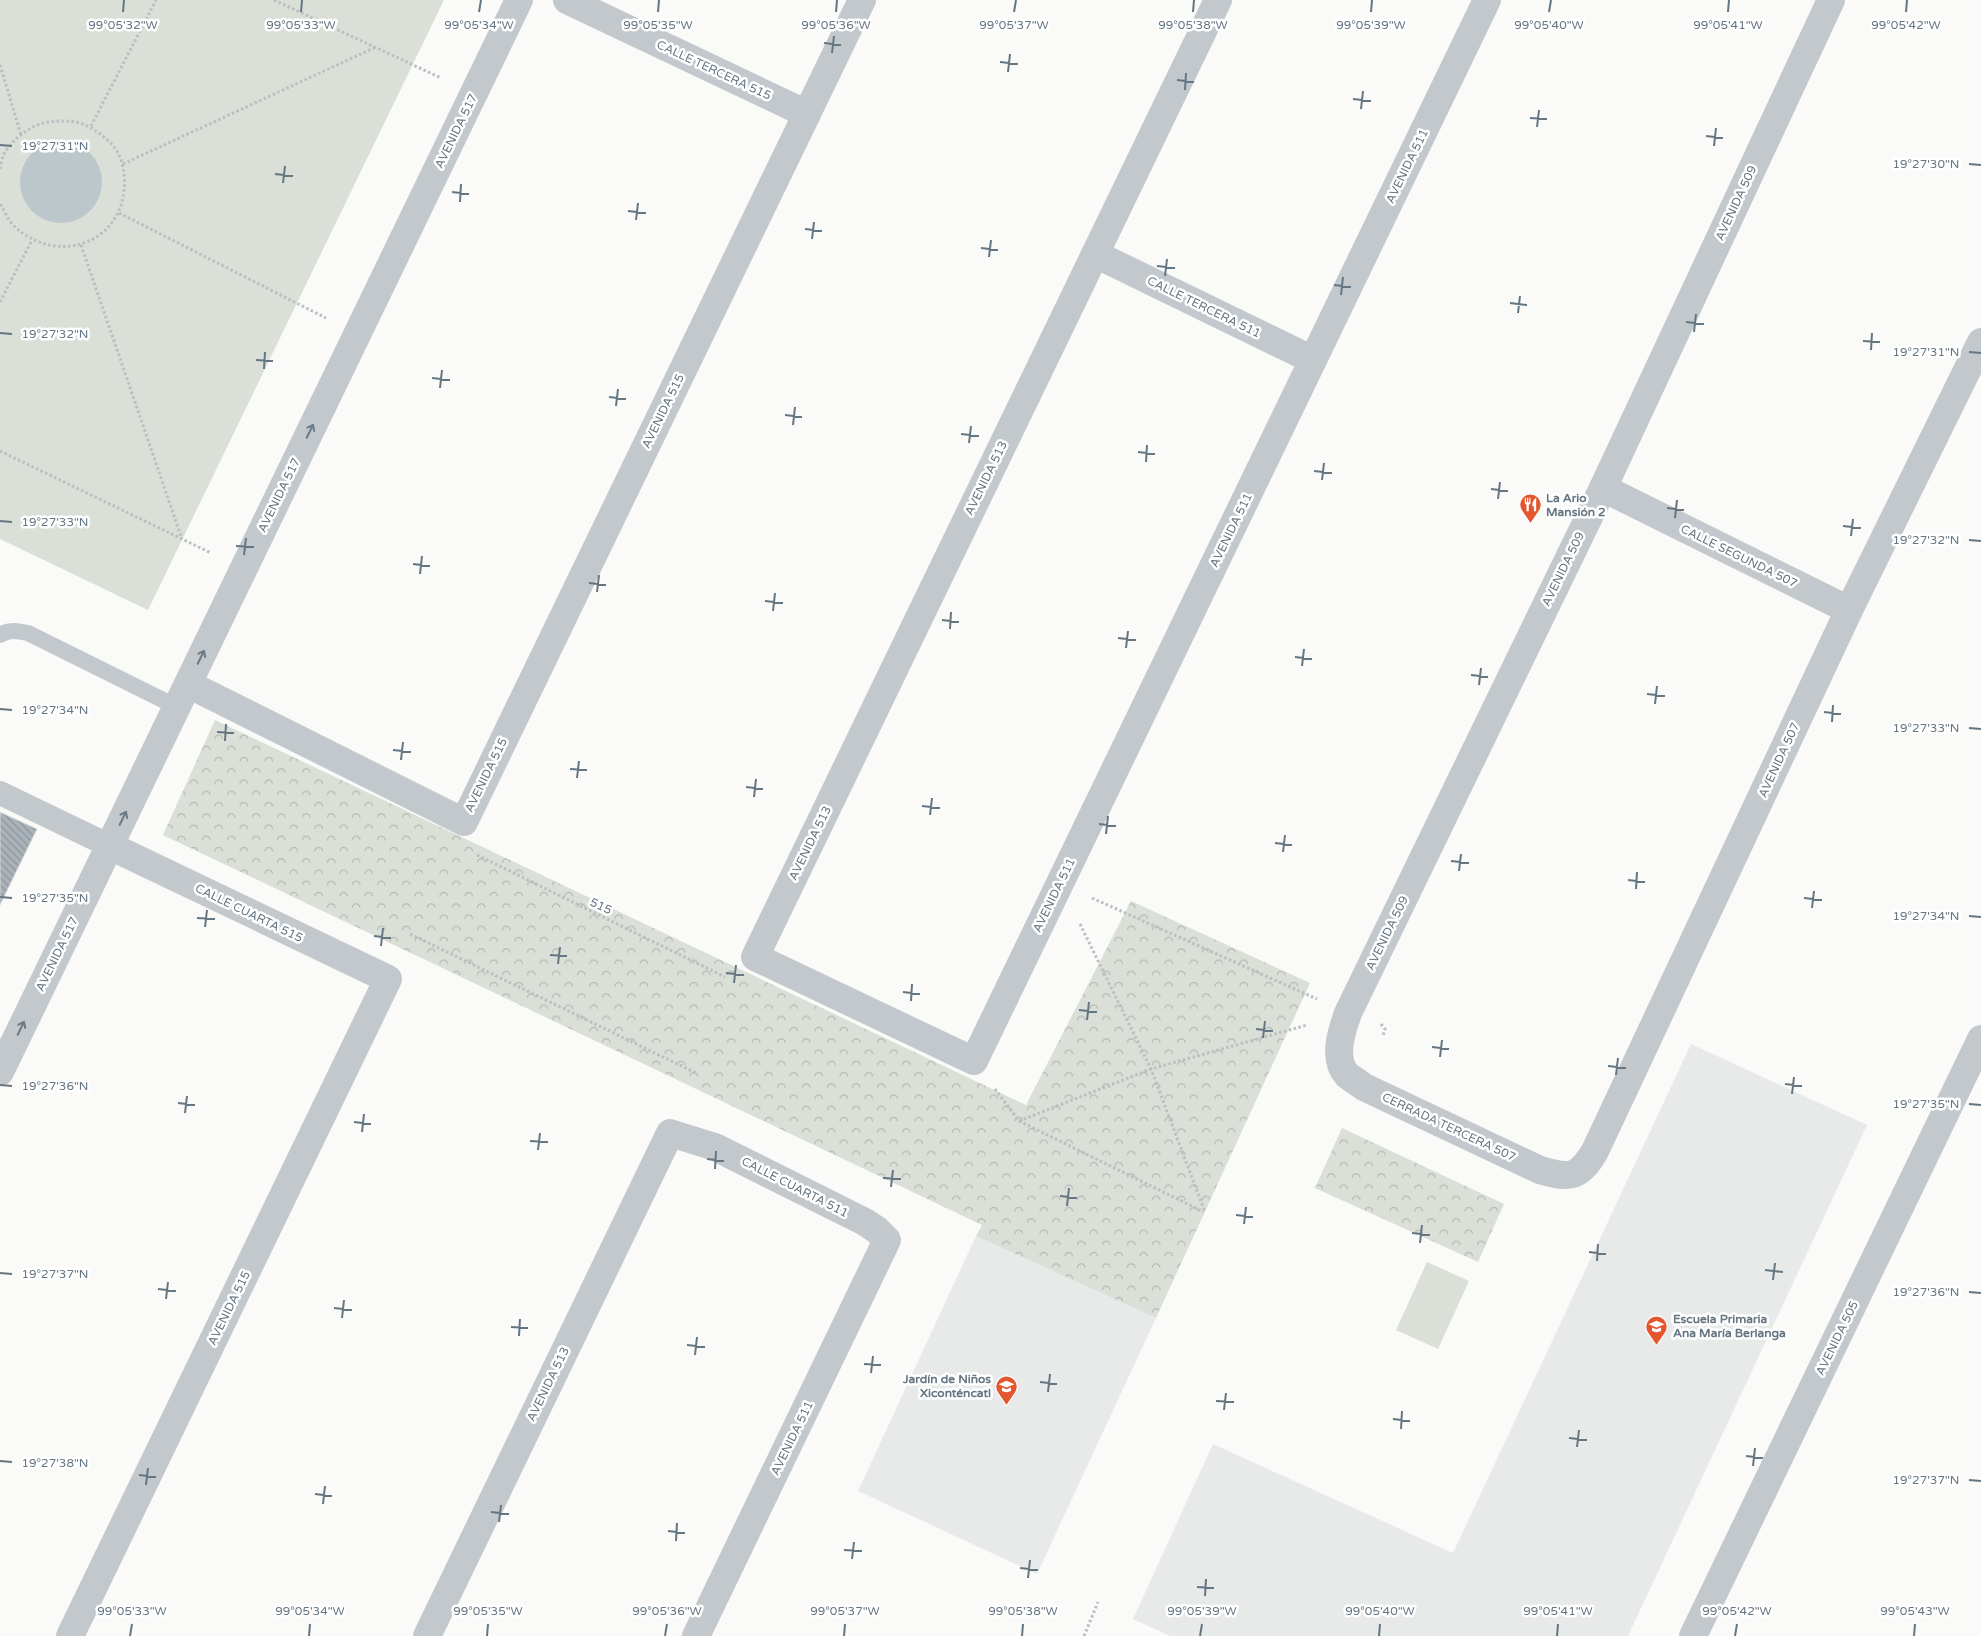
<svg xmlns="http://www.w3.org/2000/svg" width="1981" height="1636" font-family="'Varela Round',sans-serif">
<defs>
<pattern id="forest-crowns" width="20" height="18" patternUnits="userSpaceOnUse" patternTransform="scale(1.25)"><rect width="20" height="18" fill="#dadfd7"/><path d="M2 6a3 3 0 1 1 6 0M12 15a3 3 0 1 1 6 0" fill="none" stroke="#b4b9b4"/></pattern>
<pattern id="building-back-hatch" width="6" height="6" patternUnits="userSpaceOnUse" patternTransform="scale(1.25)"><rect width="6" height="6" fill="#aab3b9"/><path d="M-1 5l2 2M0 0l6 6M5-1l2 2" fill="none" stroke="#8e969c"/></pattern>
</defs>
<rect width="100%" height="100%" fill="#fafaf8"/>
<g fill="#e8e9e9">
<path d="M1691 1044 1867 1125 1628 1636H1170L1133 1619 1213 1444 1453 1553Z"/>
<path d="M976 1236 1156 1318 1037 1574 858 1491Z"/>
</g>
<g fill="#dadfd7">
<path d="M0 0H444L148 610 0 539Z"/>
<path d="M1427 1262 1469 1281 1438 1349 1396 1330Z"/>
</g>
<g fill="url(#forest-crowns)">
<path d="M215 720 1026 1105 1131 901 1310 983 1156 1318 976 1236 982 1225 163 835Z"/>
<path d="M1342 1128 1504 1204 1478 1262 1315 1188Z"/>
</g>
<circle fill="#bbc7cb" cx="61" cy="182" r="41"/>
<path fill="url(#building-back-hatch)" stroke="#dcdcda" d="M0 812 37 829 0 905Z"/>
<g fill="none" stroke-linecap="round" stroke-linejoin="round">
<g stroke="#bbbfc2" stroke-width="3" stroke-dasharray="2.5 2.5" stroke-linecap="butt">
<path d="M274 0 441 78"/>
<path d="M0 65 21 135"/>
<path d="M91 126 156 0"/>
<path d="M123 164 376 47"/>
<path d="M0 169C1 164 2 158 4 154 12 139 32 124 49 122 73 119 86 122 105 138 116 146 123 160 124 174 131 239 61 270 14 226 8 220 4 210 0 203"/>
<path d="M119 213 326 318"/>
<path d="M81 245 182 539"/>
<path d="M0 302 32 240"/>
<path d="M0 451 211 553"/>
<path d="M477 855 725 977"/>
<path d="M1092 898 1317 999"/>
<path d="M1080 924 1151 1069 1205 1212"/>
<path d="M410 934 698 1074"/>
<path d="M1381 1024 1385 1029 1383 1036"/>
<path d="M995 1089 1019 1121 1204 1212"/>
<path d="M1019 1121 1151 1069 1307 1025"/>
<path d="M1084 1636 1098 1602"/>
</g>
<path stroke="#c3c8cc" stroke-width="16" d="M0 635C9 629 18 631 28 633L177 707"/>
<path stroke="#c3c8cc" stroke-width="24" d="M0 793 110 846"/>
<g stroke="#c3c8cc" stroke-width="28">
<path d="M567 0 807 114"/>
<path d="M1218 0 755 957 974 1061 1487 0"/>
<path d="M1831 0 1603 488 1348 1013C1342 1030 1332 1058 1347 1075 1352 1079 1359 1083 1364 1087L1540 1170C1570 1179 1579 1178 1595 1151L1849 610 1981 342"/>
<path d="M1095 254 1313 360"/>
<path d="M1603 488 1849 610"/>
<path d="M188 684 464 822 862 0"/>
<path d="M70 1636 388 979 110 846"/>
<path d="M427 1636 670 1133 715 1147 865 1222 877 1230 887 1240 696 1636"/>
<path d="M1693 1636 1981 1039"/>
</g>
<path stroke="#c3c8cc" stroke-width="28" d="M0 1072 519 0"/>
</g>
<defs><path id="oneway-shaft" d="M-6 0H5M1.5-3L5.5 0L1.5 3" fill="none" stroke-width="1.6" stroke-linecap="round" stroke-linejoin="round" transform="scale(1.25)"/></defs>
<g stroke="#6a7a87">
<use href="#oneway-shaft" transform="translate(310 431) rotate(-64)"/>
<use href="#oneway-shaft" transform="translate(201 657) rotate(-64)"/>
<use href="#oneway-shaft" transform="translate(123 818) rotate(-64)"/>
<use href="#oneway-shaft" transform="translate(21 1028) rotate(-64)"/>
</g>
<path fill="none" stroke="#657683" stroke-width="2" d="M123 12 124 0M301 12 302 0M479 12 481 0M658 12 659 0M836 12 837 0M1014 12 1016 0M1193 12 1194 0M1371 12 1372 0M1549 12 1551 0M1728 12 1729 0M1906 12 1907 0M824 43 841 45M832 53 834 36M1000 62 1018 64M1008 72 1010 54M1177 80 1194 82M1185 90 1186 73M1353 99 1371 101M1361 109 1363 91M1530 118 1547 119M1537 127 1539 110M1706 136 1723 138M0 145 12 146M1714 146 1716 128M1969 164 1981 165M275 174 293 176M283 183 285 166M452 192 469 194M460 202 461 184M628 211 646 213M636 220 638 203M805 229 822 231M812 239 814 222M981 248 998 250M989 257 991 240M1157 266 1175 268M1165 276 1167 259M1334 285 1351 287M1341 295 1343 277M1510 303 1527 305M1518 313 1520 296M1686 322 1704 324M1694 332 1696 314M0 333 12 334M1863 341 1880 342M1871 350 1872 333M1969 352 1981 353M256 360 273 361M264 369 265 352M432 378 450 380M440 388 442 370M609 397 626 399M616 406 618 389M785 415 802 417M793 425 795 407M961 434 979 436M969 443 971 426M1138 452 1155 454M1146 462 1147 445M1314 471 1332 473M1322 480 1324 463M1491 489 1508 491M1498 499 1500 482M1667 508 1684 510M1675 518 1677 500M0 521 12 522M1843 526 1861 528M1851 536 1853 519M1969 540 1981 541M236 546 254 547M244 555 246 538M413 564 430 566M420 574 422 556M589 583 606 585M597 592 599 575M765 601 783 603M773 611 775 593M942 620 959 622M950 629 951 612M1118 638 1136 640M1126 648 1128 631M1295 657 1312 659M1302 666 1304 649M1471 675 1488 677M1479 685 1481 668M1647 694 1665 696M1655 704 1657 686M0 709 12 710M1824 712 1841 714M1832 722 1833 705M1969 728 1981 729M217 732 234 733M225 741 226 724M393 750 411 752M401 760 403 742M570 769 587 770M577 778 579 761M746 787 763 789M754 797 756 779M922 806 940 808M930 815 932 798M1099 824 1116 826M1106 834 1108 816M1275 843 1292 845M1283 852 1285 835M1451 861 1469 863M1459 871 1461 854M1628 880 1645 882M1636 889 1637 872M0 897 12 898M1804 898 1822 900M1812 908 1814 891M1969 916 1981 917M197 918 215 919M205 927 207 910M374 936 391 938M381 946 383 928M550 955 567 956M558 964 560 947M726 973 744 975M734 983 736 965M903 992 920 994M911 1001 912 984M1079 1010 1097 1012M1087 1020 1089 1002M1256 1029 1273 1031M1263 1038 1265 1021M1432 1047 1449 1049M1440 1057 1442 1040M1608 1066 1626 1068M1616 1075 1618 1058M1785 1084 1802 1086M0 1085 12 1086M1792 1094 1794 1077M178 1103 195 1105M1969 1104 1981 1105M185 1113 187 1096M354 1122 371 1124M362 1132 364 1114M530 1141 548 1142M538 1150 540 1133M707 1159 724 1161M715 1169 716 1151M883 1178 901 1179M891 1187 893 1170M1060 1196 1077 1198M1067 1206 1069 1188M1236 1215 1253 1217M1244 1224 1246 1207M1412 1233 1430 1235M1420 1243 1422 1225M1589 1252 1606 1254M1597 1261 1598 1244M1765 1270 1783 1272M0 1273 12 1274M1773 1280 1775 1263M158 1289 176 1291M1969 1292 1981 1293M166 1299 168 1282M334 1308 352 1310M342 1318 344 1300M511 1327 528 1328M519 1336 520 1319M687 1345 705 1347M695 1355 697 1337M864 1364 881 1365M871 1373 873 1356M1040 1382 1057 1384M1048 1392 1050 1374M1216 1401 1234 1402M1224 1410 1226 1393M1393 1419 1410 1421M1401 1429 1402 1411M1569 1438 1587 1440M1577 1447 1579 1430M1746 1456 1763 1458M0 1461 12 1462M1753 1466 1755 1448M139 1475 156 1477M1969 1480 1981 1481M146 1485 148 1468M315 1494 332 1496M323 1504 325 1486M491 1512 509 1514M499 1522 501 1505M668 1531 685 1533M676 1541 677 1523M844 1550 862 1551M852 1559 854 1542M1020 1568 1038 1570M1028 1578 1030 1560M1197 1587 1214 1588M1205 1596 1206 1579M130 1636 132 1624M309 1636 310 1624M487 1636 488 1624M665 1636 667 1624M844 1636 845 1624M1022 1636 1023 1624M1200 1636 1202 1624M1379 1636 1380 1624M1557 1636 1558 1624M1735 1636 1737 1624M1914 1636 1915 1624"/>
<defs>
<symbol id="restaurant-pin" viewBox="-11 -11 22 30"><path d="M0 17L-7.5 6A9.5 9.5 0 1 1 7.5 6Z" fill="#e4572e" stroke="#fff"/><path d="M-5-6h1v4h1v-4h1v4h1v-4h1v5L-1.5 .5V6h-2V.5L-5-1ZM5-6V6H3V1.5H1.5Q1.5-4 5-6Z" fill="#fff"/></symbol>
<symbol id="school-pin" viewBox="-11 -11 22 30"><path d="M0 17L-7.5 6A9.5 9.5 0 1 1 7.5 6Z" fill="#e4572e" stroke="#fff"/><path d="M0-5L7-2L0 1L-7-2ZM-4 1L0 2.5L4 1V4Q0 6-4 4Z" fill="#fff"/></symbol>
</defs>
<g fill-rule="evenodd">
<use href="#restaurant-pin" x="1518" y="492" width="25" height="34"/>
<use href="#school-pin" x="1644" y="1314" width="25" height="34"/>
<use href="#school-pin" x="994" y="1374" width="25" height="34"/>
</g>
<g text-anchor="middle" stroke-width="5" stroke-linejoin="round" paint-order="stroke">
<g font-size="12" fill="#657683" stroke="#fff">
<text transform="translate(714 70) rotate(25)" y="4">CALLE TERCERA 515</text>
<text transform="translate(456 131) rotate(-64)" y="4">AVENIDA 517</text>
<text transform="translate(1407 166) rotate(-64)" y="4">AVENIDA 511</text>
<text transform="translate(1736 203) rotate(-65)" y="4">AVENIDA 509</text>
<text transform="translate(1204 307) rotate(26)" y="4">CALLE TERCERA 511</text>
<text transform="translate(663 411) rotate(-64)" y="4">AVENIDA 515</text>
<text transform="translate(986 478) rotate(-64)" y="4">AVENIDA 513</text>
<text transform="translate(279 495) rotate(-64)" y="4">AVENIDA 517</text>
<text transform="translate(1231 530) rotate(-64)" y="4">AVENIDA 511</text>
<text transform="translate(1739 556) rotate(26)" y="4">CALLE SEGUNDA 507</text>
<text transform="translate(1563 569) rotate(-64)" y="4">AVENIDA 509</text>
<text transform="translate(1779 760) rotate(-65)" y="4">AVENIDA 507</text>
<text transform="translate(486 775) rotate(-64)" y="4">AVENIDA 515</text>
<text transform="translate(810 843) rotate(-64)" y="4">AVENIDA 513</text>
<text transform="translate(1054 895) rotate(-64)" y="4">AVENIDA 511</text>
<text transform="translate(601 906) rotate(26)" y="4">515</text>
<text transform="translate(249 913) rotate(26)" y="4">CALLE CUARTA 515</text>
<text transform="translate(1387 933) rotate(-64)" y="4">AVENIDA 509</text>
<text transform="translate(57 954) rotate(-64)" y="4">AVENIDA 517</text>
<text transform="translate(1449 1127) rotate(25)" y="4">CERRADA TERCERA 507</text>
<text transform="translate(795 1187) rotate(27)" y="4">CALLE CUARTA 511</text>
<text transform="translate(229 1308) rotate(-64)" y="4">AVENIDA 515</text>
<text transform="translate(1837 1338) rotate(-64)" y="4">AVENIDA 505</text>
<text transform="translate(548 1384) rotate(-64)" y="4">AVENIDA 513</text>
<text transform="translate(792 1438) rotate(-64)" y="4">AVENIDA 511</text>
</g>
<g font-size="12" font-weight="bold" fill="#657683" stroke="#fff" text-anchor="start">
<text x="1546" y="502">La Ario<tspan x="1546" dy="14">Mansión 2</tspan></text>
<text x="1673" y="1323">Escuela Primaria<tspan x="1673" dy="14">Ana María Berlanga</tspan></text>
<text x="991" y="1383" text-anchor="end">Jardín de Niños<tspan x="991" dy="14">Xiconténcatl</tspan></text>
</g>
</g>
<g font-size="12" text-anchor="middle" fill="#657683" stroke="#fff" stroke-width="5" stroke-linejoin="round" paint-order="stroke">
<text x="123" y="29">99°05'32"W</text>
<text x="301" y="29">99°05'33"W</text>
<text x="479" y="29">99°05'34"W</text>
<text x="658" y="29">99°05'35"W</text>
<text x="836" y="29">99°05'36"W</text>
<text x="1014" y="29">99°05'37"W</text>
<text x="1193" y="29">99°05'38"W</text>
<text x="1371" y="29">99°05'39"W</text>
<text x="1549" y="29">99°05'40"W</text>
<text x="1728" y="29">99°05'41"W</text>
<text x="1906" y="29">99°05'42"W</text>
<text x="55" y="150">19°27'31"N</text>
<text x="1926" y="168">19°27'30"N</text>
<text x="55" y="338">19°27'32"N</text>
<text x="1926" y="356">19°27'31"N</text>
<text x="55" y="526">19°27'33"N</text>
<text x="1926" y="544">19°27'32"N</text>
<text x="55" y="714">19°27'34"N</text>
<text x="1926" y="732">19°27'33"N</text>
<text x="55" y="902">19°27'35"N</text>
<text x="1926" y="920">19°27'34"N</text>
<text x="55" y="1090">19°27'36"N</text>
<text x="1926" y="1108">19°27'35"N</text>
<text x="55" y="1278">19°27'37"N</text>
<text x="1926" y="1296">19°27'36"N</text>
<text x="55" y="1467">19°27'38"N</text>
<text x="1926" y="1484">19°27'37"N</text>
<text x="132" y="1615">99°05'33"W</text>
<text x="310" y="1615">99°05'34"W</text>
<text x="488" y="1615">99°05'35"W</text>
<text x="667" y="1615">99°05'36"W</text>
<text x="845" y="1615">99°05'37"W</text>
<text x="1023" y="1615">99°05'38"W</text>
<text x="1202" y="1615">99°05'39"W</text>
<text x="1380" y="1615">99°05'40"W</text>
<text x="1558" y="1615">99°05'41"W</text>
<text x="1737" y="1615">99°05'42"W</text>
<text x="1915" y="1615">99°05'43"W</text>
</g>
</svg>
